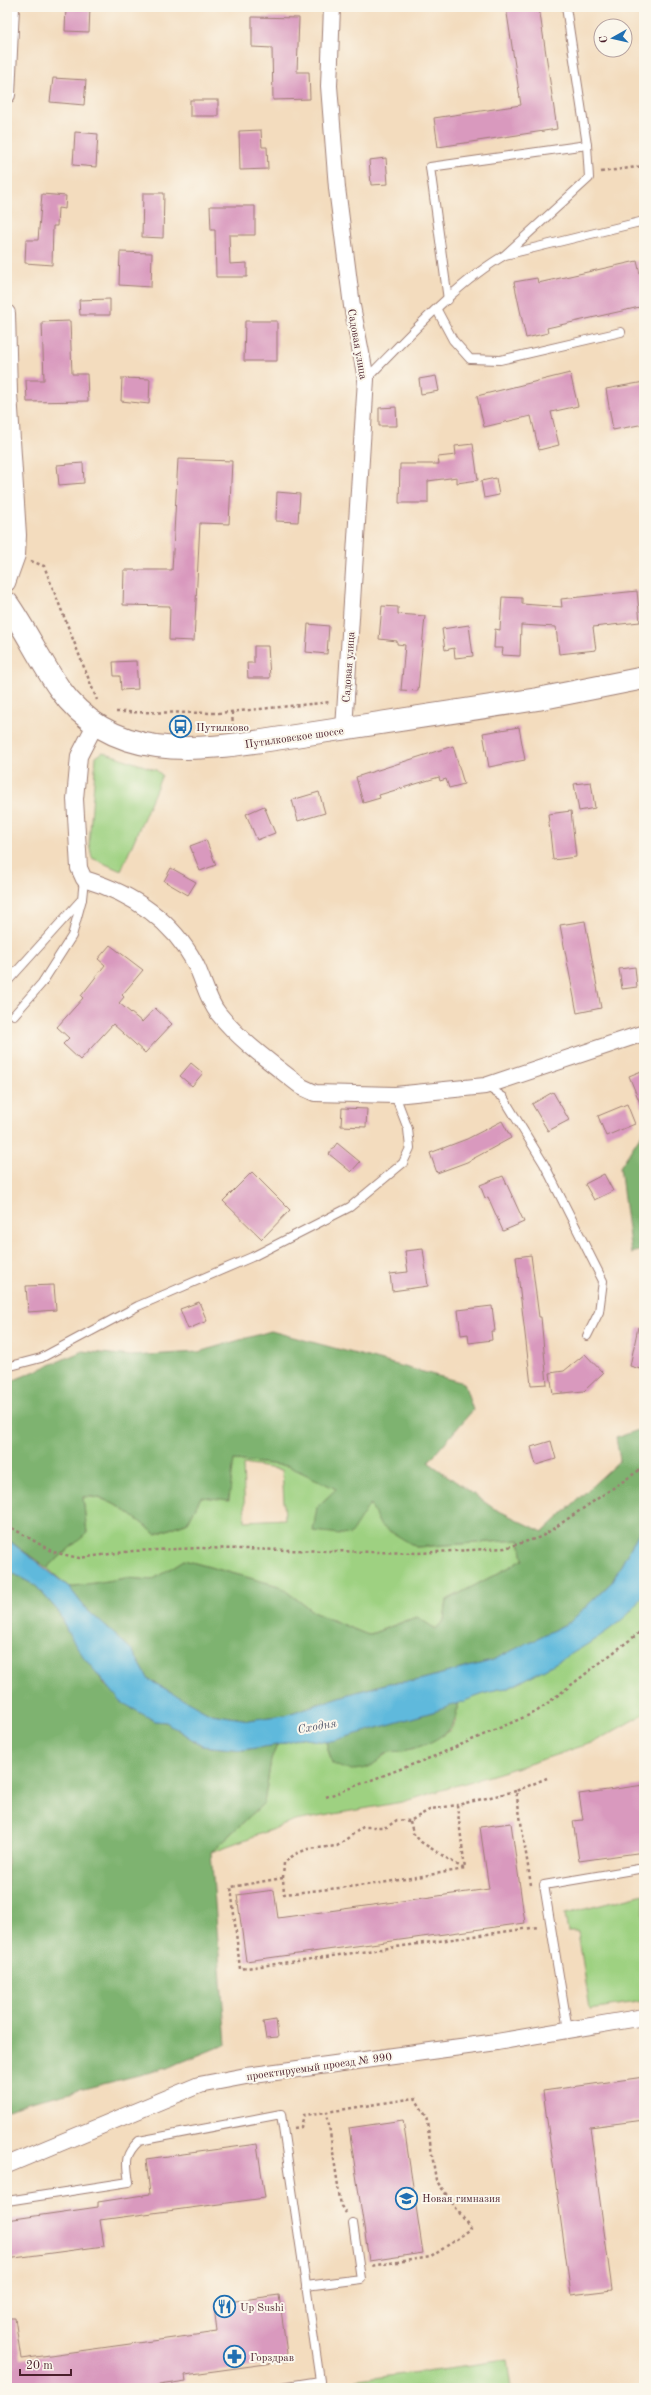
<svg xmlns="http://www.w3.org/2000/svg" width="651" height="2395" font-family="'Old Standard TT',serif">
<rect width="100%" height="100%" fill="#fbf7ec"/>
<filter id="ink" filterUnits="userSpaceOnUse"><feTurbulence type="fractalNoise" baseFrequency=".025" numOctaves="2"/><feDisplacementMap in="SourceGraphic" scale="8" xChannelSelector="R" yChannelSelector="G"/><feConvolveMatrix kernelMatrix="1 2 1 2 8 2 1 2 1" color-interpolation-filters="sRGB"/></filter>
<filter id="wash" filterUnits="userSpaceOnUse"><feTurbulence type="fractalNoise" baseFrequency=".012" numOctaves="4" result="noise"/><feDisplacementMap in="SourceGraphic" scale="16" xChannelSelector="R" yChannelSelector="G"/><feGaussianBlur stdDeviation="0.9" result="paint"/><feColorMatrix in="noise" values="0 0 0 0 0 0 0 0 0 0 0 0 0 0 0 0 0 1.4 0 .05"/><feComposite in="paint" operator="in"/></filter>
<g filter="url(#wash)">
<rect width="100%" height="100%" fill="#f3dcbe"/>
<g fill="#9ed181" stroke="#747856" fill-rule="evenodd">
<path d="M103 752 156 770 162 775 121 871 92 858 89 843 96 757Z"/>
<path d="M234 1460 289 1466 337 1489 317 1507 370 1504 416 1547 520 1540 523 1560 447 1600 444 1620 436 1629 416 1617 368 1635 315 1613 279 1586 184 1560 152 1580 126 1578 69 1587 47 1568 87 1533 83 1497C110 1494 135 1519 157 1534L188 1522 201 1497ZM243 1464 282 1470 285 1519 245 1521Z"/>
<path d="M644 1592V1714L594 1742 532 1763 402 1802 295 1821 211 1852 264 1803 271 1760 277 1745 299 1738 326 1742 332 1763 373 1764 390 1752 412 1749 441 1736 450 1730 456 1721 457 1703 498 1689 509 1688 589 1643 613 1626 630 1612Z"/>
<path d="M644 1894V2001L590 2009 578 1932H568L565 1914Z"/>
<path d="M507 2360 511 2388H331V2385L352 2381Z"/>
</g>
<g fill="#7eb36f" stroke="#64694d">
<path d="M644 1130V1246L639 1251 631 1253 620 1167Z"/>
<path d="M271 1331 464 1383 473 1410 428 1462 493 1508 543 1532 620 1460 616 1438 644 1428V1523L612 1582 570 1622 491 1661 415 1681 389 1683 349 1694 285 1715 249 1720 211 1714 149 1680 132 1650 86 1609 69 1587 126 1578 152 1580 184 1560 279 1586 315 1613 368 1635 417 1617 436 1629 444 1620 447 1600 523 1560 520 1540 416 1547 380 1525 370 1504 350 1535 313 1531 317 1507 336 1489 288 1466 234 1460 229 1500 201 1497 188 1522 156 1534C136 1520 109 1493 83 1497L87 1533 47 1568 7 1539V1383L83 1351 130 1356 198 1352Z"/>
<path d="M7 1570 36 1586 58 1611 67 1631 106 1686 155 1721 166 1722 202 1746 242 1750 277 1745 271 1760 264 1803 211 1852 226 2044 167 2068 27 2103 7 2111Z"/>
<path d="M457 1703C460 1733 428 1746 403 1751 399 1752 394 1751 390 1752 386 1753 381 1758 378 1761 363 1772 348 1773 332 1763L326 1742 436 1711Z"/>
</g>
<path fill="#5eb9dc" stroke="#546c84" d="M644 1523C644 1542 648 1573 644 1591 637 1624 538 1672 509 1688L498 1689 436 1711 336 1740 326 1742 299 1738 277 1745 242 1750 202 1746 166 1722 155 1721 121 1702 85 1659 67 1631 58 1611 36 1586 7 1570V1539L69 1587 86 1609 132 1650 149 1680 211 1714 249 1720 285 1715 349 1694 389 1683 415 1681 491 1661 570 1622 612 1582Z"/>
<g id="blocks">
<g fill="#d999be">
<path d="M66 7H90L89 32 65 31Z"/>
<path d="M506 7H539L557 129 438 147 434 118 521 105Z"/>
<path d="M252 17 299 18 297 72H309L310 99 273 100 272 48 252 47Z"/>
<path d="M53 78 86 80 84 105 50 102Z"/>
<rect x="190" y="100" width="28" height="16"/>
<path d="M261 130 262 147H267L268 169 240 170 239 131Z"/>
<path d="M75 132 98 134 96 167 73 165Z"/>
<path d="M386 158 388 184 371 185 369 160Z"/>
<path d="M143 193H164L163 238 142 237Z"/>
<path d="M42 194 66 196 65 209 58 208 57 226H53L52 265 25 263 26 240H38Z"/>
<path d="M210 206H255V235H229L230 264 247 263V277H216L215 230H211Z"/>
<path d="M120 252 152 253 151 287 119 285Z"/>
<path d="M637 261 644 291V306L547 328 548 333 526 338 514 282 537 278 538 283Z"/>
<path d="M110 299V315H80L79 300Z"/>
<path d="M70 321 72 374H87L88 401 27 402 26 380H44L42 322Z"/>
<path d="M245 321H277V361H244Z"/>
<path d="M570 373 578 406 551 412 559 445 539 450 531 416 484 427 477 396Z"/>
<path d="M436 376 439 391 421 394 419 379Z"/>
<path d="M122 378 150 379 149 404 121 401Z"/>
<path d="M644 382V424L613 430 606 389Z"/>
<path d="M396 407 397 426H379V408Z"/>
<path d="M473 444 478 480 457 483V477L428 481V503H399L400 464H439L438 457 456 455 455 446Z"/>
<path d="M178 459 232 461 229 524 200 523 194 641 169 640 170 606 123 605 124 570H172Z"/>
<path d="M83 463 84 483 59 485 57 465Z"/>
<path d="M496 478 499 495 484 498 481 481Z"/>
<path d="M277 492 300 494 298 522 276 521Z"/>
<path d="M637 591 640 622 593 627 596 650 559 654 556 627 521 625 520 656 502 655 503 648H494L495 629 500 630 502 597 522 598V604L562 607 561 599Z"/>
<path d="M382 606 398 607V614L425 616 418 691 401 690 405 645 397 644V641L379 639Z"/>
<path d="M308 624 329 626 327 654 306 652Z"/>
<path d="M469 625 473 656 455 658 454 648 445 650 442 629Z"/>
<path d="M254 646H268L270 678H248L247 663H254Z"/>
<path d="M136 661 138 689 121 690 120 676H114L113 662Z"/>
<path d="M519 727 525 760 489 767 483 733Z"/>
<path d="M453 746 464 784 449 788 446 779 440 781 439 777 379 795 380 798 363 803 356 777Z"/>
<path d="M591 782 595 808 579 811 574 784Z"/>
<path d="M319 792 325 813 298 821 292 800Z"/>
<path d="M264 806 275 833 257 840 246 814Z"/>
<path d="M571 811 576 857 553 860 548 814Z"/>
<path d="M206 840 216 865 200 871 190 846Z"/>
<path d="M171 868 196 882 188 895 164 881Z"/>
<path d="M585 921 601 1008 577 1013 560 925Z"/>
<path d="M110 945 143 970 122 995 124 997 119 1003 142 1022 155 1008 172 1024 145 1053 113 1024 80 1060 63 1044 69 1038 57 1027 83 998 81 996 105 965 98 959Z"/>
<path d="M635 967 637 987 622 989 619 969Z"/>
<path d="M191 1063 203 1073 192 1086 180 1076Z"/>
<path d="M644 1070V1113L629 1076Z"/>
<path d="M553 1092 569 1120 548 1131 532 1104Z"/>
<path d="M627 1104 635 1124 606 1136 598 1116Z"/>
<path d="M342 1108 367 1109 366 1127 341 1126Z"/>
<path d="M502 1121 511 1138 467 1162 437 1173 430 1153 467 1139Z"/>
<path d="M337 1143 360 1162 351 1172 329 1154Z"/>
<path d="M252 1172 290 1210 262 1239 223 1201Z"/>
<path d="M604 1174 613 1191 594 1200 585 1184Z"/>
<path d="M503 1176 524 1222 503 1231 488 1197 485 1198 480 1185Z"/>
<path d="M423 1249 428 1286 392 1291 390 1274 408 1272 405 1251Z"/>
<path d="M531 1255 539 1317H541L547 1384 531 1385 516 1257Z"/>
<path d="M54 1285 56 1310 28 1312 26 1286Z"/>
<path d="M199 1302 207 1321 188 1329 180 1309Z"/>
<path d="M492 1306 495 1331H491L492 1340 469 1343 468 1334 461 1335 458 1310Z"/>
<path d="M638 1327 644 1328V1370L630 1366Z"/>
<path d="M585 1354 603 1373 584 1391 553 1394 550 1373 564 1371Z"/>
<path d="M551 1441 556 1459 536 1465 531 1447Z"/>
<path d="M644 1785V1852L579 1861 573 1821 583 1820 579 1794Z"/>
<path d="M511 1823 525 1923 246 1961 237 1895 274 1890 278 1918 489 1889 480 1827Z"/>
<path d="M276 2020 278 2037 266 2038 263 2022Z"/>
<path d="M644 2077V2120L590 2127 612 2290 571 2295 543 2091Z"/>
<path d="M403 2120 423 2253 369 2261 349 2128Z"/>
<path d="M257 2144 265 2198 100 2220 104 2246 7 2259V2220L98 2207V2202L150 2194 146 2159Z"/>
<path d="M279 2295 288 2361 185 2375 186 2381 139 2388H7V2318H15L21 2359 217 2332 214 2304Z"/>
</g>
</g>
</g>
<g filter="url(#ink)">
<use href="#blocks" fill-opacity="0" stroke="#9e7e74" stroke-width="1"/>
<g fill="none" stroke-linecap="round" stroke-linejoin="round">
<defs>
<g id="lane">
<path d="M506 254 589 178 587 145 566 7"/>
<path d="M448 300 430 167 587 145"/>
<path d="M437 310 453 340 470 359 500 360 621 332"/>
<path d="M366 379C407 338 456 283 505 255L644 221"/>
<path d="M7 982 82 899 84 879"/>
<path d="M14 1015 42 983 72 936 82 899"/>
<path d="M486 1086 503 1097 544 1164 603 1281 599 1312 587 1336"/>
<path d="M7 1367 41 1358 138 1306 252 1257 350 1207 403 1163 410 1148 408 1129 395 1095"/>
<path d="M568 2030 544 1885 644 1868"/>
<path d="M7 2201 129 2182C126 2162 124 2155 139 2141L281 2114 320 2381 275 2388"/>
<path d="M306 2286 361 2279 353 2223"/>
</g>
<g id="street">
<path d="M332 7 329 86 337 188 352 306 366 379 344 729"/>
<path d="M7 95 11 7"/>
<path d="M7 313 9 393 18 535 17 555 7 583"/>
<path d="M95 725 79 756 75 799 79 868 84 879C131 893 171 919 195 963 203 978 207 999 218 1013 241 1042 273 1064 302 1087L315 1093 395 1095 485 1086 644 1033"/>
<path d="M7 2165 199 2085 246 2076 497 2042 644 2017"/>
</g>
<path id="secondary" d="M7 603C26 630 40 661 59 688 112 763 196 751 275 739L538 699 644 678"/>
</defs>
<use href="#lane" stroke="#9e7e74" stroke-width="10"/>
<use href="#street" stroke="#9e7e74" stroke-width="18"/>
<use href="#secondary" stroke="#9e7e74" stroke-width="24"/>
<g stroke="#9e7e74" stroke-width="2.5" stroke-dasharray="3 3" stroke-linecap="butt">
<path d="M601 172 644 166"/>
<path d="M31 561 44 566 97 700"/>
<path d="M116 712 219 713 331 702"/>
<path d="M232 712 233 727"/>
<path d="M7 1525 53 1552 79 1558 133 1551 199 1548 418 1553 505 1548 541 1537 644 1467"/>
<path d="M516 1791 457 1805 465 1869 375 1884 284 1894 283 1878 231 1887 240 1969 538 1927"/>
<path d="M326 1797 435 1756 536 1712 644 1629"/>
<path d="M410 1821 413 1833 421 1842 464 1869"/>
<path d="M283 1878 284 1863 295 1854 308 1849 337 1846 363 1827H387L397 1820 410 1821 431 1809 457 1805"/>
<path d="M531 1885 516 1791 547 1778"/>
<path d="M294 2128 301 2127 304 2115 327 2112"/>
<path d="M346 2213 341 2206 327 2112 415 2098 426 2116 436 2180 471 2229 431 2257 370 2266"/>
</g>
<use href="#lane" stroke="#fff" stroke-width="8"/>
<use href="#street" stroke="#fff" stroke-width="16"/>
<use href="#secondary" stroke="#fff" stroke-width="22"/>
</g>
</g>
<defs>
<symbol id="bus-ring" viewBox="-11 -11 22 22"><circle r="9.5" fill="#fbf7ec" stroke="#1f6fb2" stroke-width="1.5"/><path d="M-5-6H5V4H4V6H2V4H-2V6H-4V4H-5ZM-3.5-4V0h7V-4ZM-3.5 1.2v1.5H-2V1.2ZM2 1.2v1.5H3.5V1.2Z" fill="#1f6fb2"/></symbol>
<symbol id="school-ring" viewBox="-11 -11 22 22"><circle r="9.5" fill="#fbf7ec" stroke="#1f6fb2" stroke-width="1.5"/><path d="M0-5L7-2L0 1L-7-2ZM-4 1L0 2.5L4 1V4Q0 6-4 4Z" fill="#1f6fb2"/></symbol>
<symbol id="restaurant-ring" viewBox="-11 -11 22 22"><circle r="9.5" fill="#fbf7ec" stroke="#1f6fb2" stroke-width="1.5"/><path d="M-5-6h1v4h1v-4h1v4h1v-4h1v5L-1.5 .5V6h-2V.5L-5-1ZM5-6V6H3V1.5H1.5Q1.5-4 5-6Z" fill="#1f6fb2"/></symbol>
<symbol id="pharmacy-ring" viewBox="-11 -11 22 22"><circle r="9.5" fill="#fbf7ec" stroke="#1f6fb2" stroke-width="1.5"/><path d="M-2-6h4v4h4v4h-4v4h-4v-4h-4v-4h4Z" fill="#1f6fb2"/></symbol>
</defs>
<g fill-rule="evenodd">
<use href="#bus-ring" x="168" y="714" width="25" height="25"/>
<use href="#school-ring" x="394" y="2186" width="25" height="25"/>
<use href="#restaurant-ring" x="212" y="2294" width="25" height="25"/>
<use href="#pharmacy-ring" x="222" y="2344" width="25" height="25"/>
</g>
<g text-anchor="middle" stroke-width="4" stroke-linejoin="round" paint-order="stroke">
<g font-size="11" fill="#4a1f2b" stroke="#fbf7ec">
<text transform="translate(358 344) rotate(80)" y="4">Садовая улица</text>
<text transform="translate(348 667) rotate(-86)" y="4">Садовая улица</text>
<text transform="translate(294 737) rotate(-8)" y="4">Путилковское шоссе</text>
<text transform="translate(319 2066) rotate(-8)" y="4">проектируемый проезд № 990</text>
</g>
<g font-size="11" fill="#4a1f2b" stroke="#fbf7ec" text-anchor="start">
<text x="196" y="731">Путилково</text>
<text x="422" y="2202">Новая гимназия</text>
<text x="240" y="2311">Up Sushi</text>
<text x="250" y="2361">Горздрав</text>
</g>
<g font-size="12" font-style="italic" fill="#515569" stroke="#fbf7ec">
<text transform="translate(317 1726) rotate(-10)" y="4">Сходня</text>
</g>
</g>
<rect width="651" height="2395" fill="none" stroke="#fbf7ec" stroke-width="24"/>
<g transform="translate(613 38) rotate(262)"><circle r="19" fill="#fbf7ec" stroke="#b4a19f"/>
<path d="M0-3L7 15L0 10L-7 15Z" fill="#1f6fb2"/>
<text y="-6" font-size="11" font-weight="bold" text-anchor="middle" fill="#4a1f2b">С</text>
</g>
<path d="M20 2369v6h51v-6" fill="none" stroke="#4a1f2b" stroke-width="2"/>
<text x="26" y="2369" font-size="12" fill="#4a1f2b" stroke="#fbf7ec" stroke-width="3" paint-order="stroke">20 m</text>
</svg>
